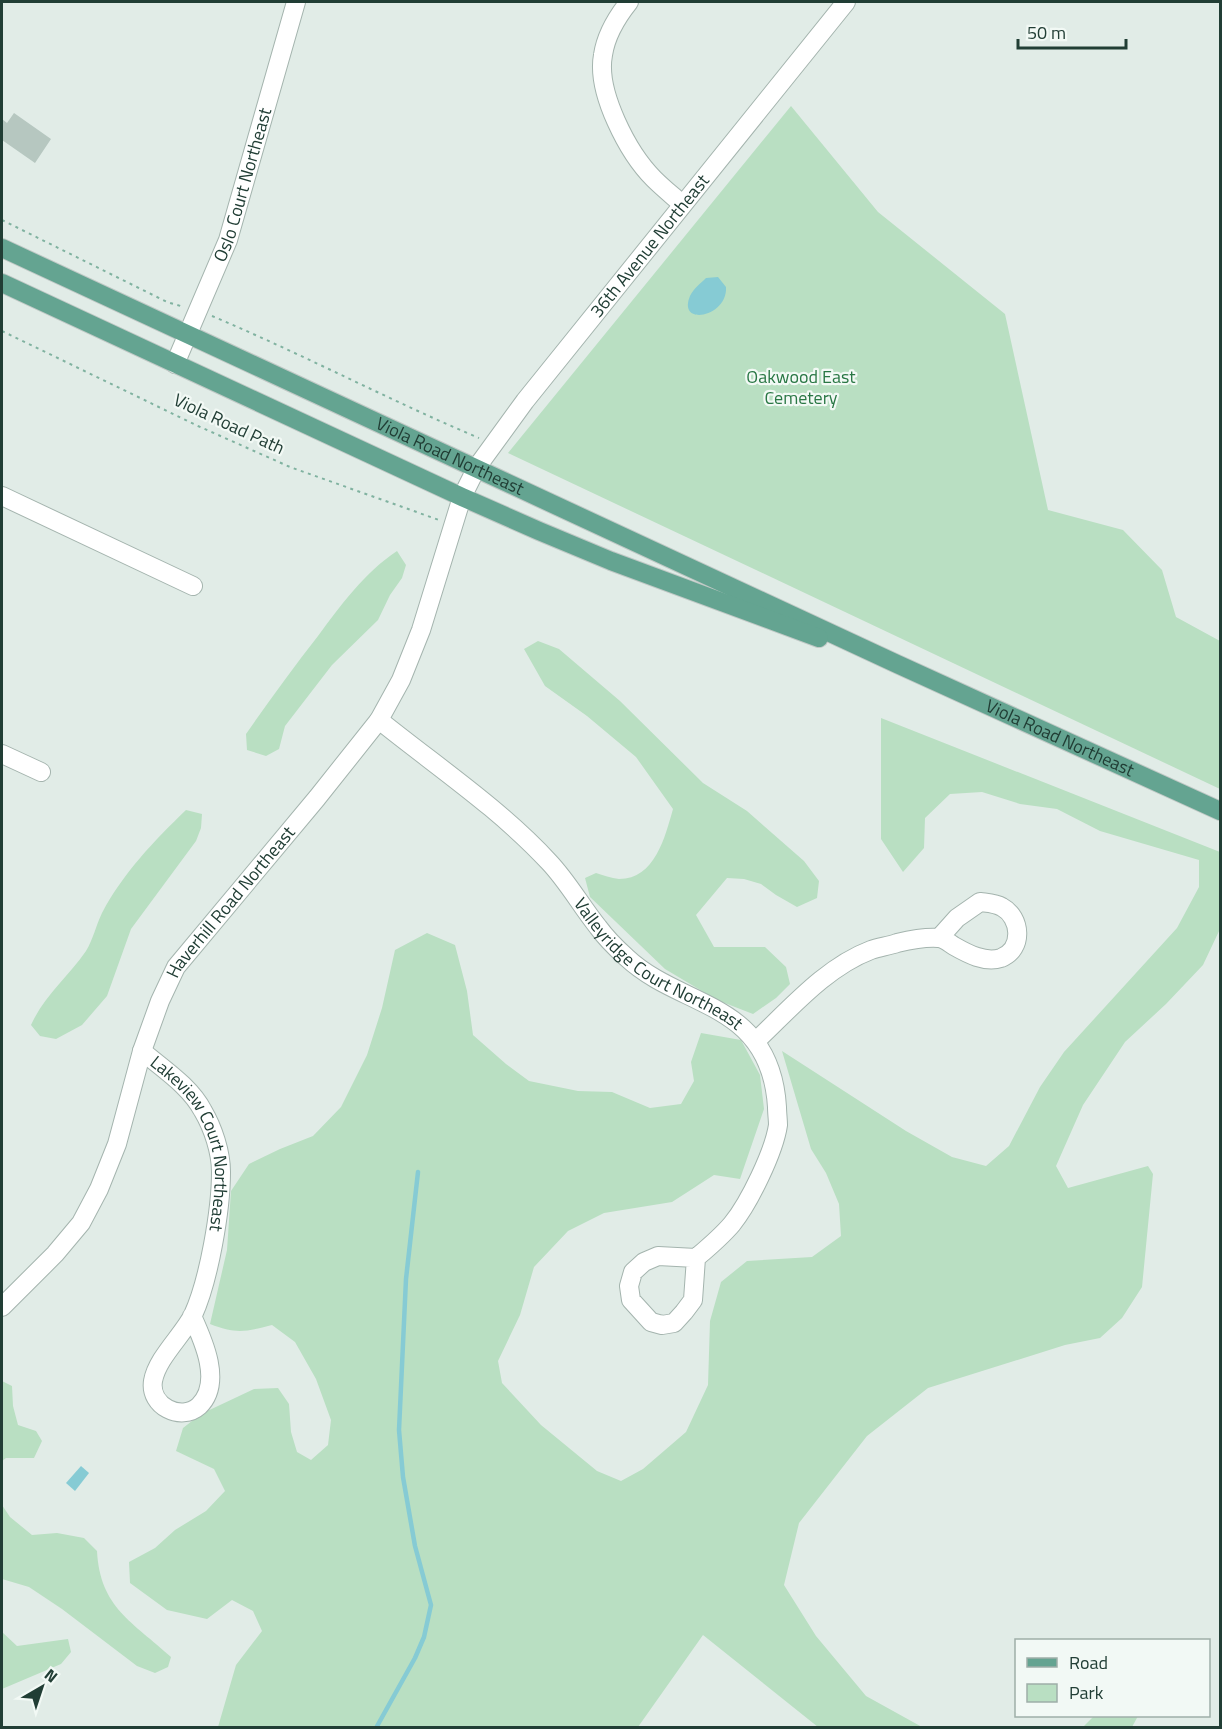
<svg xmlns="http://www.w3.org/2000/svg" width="1222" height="1729" font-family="'Titillium Web',sans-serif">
<rect width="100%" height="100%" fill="#e1ece7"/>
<g fill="#b9dfc2">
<path d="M791 106 878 212 1005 314 1048 510 1123 530 1162 570 1176 617 1220 641V789L508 453Z"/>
<path d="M397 551 406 565 402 578 390 595 378 620 332 665 285 726 279 749 266 756 247 750 246 734C269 701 293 668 318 636 341 605 364 573 397 551Z"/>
<path d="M538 641 559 649 620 701 703 783 747 811 804 861 819 881 817 898 797 907 776 895 761 884 744 879 727 878 696 915 714 947H765L786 967 790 984 776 998 753 1014 717 1000 665 969 590 897 585 878 596 873C603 875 611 878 619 879 655 879 665 837 673 809L636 757 587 716 545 686 524 649Z"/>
<path d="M881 718 1220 852V929L1203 965 1166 1004 1125 1042 1083 1105 1056 1166 1068 1188 1148 1166 1153 1174 1142 1287 1122 1318 1100 1338 1065 1345 928 1388 867 1436 799 1523 784 1585 816 1636 866 1696 922 1727H818L703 1635 638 1727H218L236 1665 262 1631 253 1611 232 1600 207 1619 167 1610 130 1583 129 1562 155 1548 175 1530 206 1511 225 1491 214 1469 176 1451 183 1428 201 1414 254 1389 278 1388 289 1404 291 1432 297 1452 311 1460 328 1445 331 1420 316 1379 295 1342 272 1325C246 1332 235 1334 210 1324L227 1250 231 1191 249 1164 280 1149 313 1136 341 1107 367 1055 382 1008 395 950 427 933 455 945 467 991 473 1035 506 1064 529 1081 578 1091 612 1092 650 1108 681 1104 694 1081 691 1062 701 1033 741 1040 760 1075 764 1109 740 1179 714 1175 672 1202 604 1213 568 1231 534 1267 520 1315 498 1361 502 1383 541 1425 597 1471 621 1481 643 1469 686 1432 708 1385 710 1321 721 1282 747 1261 812 1257 841 1236 839 1204 826 1173 811 1149 782 1051 906 1131 952 1157 986 1166 1009 1146 1040 1087 1064 1052 1177 928 1199 887V860L1100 831 1057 809 1020 804 982 792 950 794 925 818 924 848 903 872 881 839Z"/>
<path d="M186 810 202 814 201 828 196 841 131 929 107 996 82 1025 56 1039 40 1036 31 1025C44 996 68 977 86 951 93 940 96 925 102 913 123 873 154 841 186 810Z"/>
<path d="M2 1381 12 1386 13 1406 18 1425 36 1431 42 1441 34 1458H6L2 1461Z"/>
<path d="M2 1505 10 1517 32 1535 57 1533 84 1538 97 1551C100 1608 133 1622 171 1657L168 1667 155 1673 137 1666 62 1609 29 1587 2 1579Z"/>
<path d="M2 1632 17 1646 68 1639 71 1652 61 1664 2 1689Z"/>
<path d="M1094 1716H1138L1132 1727H1083Z"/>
</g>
<g fill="#86cbd4">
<path d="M718 277 726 287C728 317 677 327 690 296 693 289 701 283 706 278Z"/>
<path d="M81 1466 89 1473 75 1491 66 1483Z"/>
</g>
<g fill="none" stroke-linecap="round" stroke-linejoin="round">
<path stroke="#86cbd4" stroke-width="4.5" d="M376 1728 415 1658 424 1637 431 1605 415 1546 403 1477 399 1430 406 1279 418 1172"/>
</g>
<path fill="#b6c7c0" d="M14 113 51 139 35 163 2 140V119L7 123Z"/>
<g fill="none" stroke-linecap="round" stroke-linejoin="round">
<defs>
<g id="minor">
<path d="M629 2C617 17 606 35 603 55 596 92 628 153 654 179 663 188 673 196 682 204"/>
<path id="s1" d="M175 364 228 240 296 2"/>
<path d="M2 496 193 586"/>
<path id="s2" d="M379 720C436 766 499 808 549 862 568 882 581 906 598 927 606 938 616 948 626 957 660 989 704 997 738 1024 764 1045 775 1074 777 1107 777 1113 778 1120 778 1125 774 1152 749 1203 732 1224 721 1237 709 1247 696 1258L658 1256 644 1262 633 1272 629 1286 631 1300 651 1322 662 1325 674 1323 684 1312 693 1300 696 1258"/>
<path d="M2 754 41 772"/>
<path d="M756 1041C791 1008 826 967 871 950 879 947 889 946 897 943 910 940 925 937 938 938 944 938 949 943 954 946 968 954 985 963 1001 958 1024 949 1021 917 1002 907 995 903 987 903 980 902L957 918 940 937"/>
<path id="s3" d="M142 1051C163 1069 190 1086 203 1111 213 1128 221 1152 221 1172 221 1210 209 1280 193 1315 183 1335 157 1358 153 1381 149 1406 181 1422 199 1406 223 1383 203 1340 192 1316"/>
<path id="s4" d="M2 1307 55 1254 81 1223 99 1189 117 1144 142 1051 160 1001 176 967 317 798 379 720 401 680 421 630 462 497 477 467 525 401 846 2"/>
</g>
<g id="major">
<path id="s5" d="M2 248 897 664 1220 811"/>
<path d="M2 283 462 497 539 531 611 561 819 638"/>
</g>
</defs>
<use href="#minor" stroke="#a4b4ae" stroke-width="20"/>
<use href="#major" stroke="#c1c9c6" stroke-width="20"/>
<g stroke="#80b2a0" stroke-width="2" stroke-dasharray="3 4.5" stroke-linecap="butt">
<path d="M2 220 167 302 184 307"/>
<path d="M212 316C302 354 389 400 479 438"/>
<path d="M2 331 198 426 290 467 439 520"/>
</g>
<use href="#minor" stroke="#fff" stroke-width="18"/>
<use href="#major" stroke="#64a491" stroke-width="18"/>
</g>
<g text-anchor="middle" stroke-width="4.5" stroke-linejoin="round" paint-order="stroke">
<g font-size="18" fill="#213e35" stroke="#f2f9f5">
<text dy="6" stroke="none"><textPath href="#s1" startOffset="192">Oslo Court Northeast</textPath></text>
<text dy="6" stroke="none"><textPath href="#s4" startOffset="1262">36th Avenue Northeast</textPath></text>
<text transform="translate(229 424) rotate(25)" y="6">Viola Road Path</text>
<text dy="6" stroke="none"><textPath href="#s5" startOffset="494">Viola Road Northeast</textPath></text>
<text dy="6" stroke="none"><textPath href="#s5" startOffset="1166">Viola Road Northeast</textPath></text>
<text dy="6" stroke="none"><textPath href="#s4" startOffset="474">Haverhill Road Northeast</textPath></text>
<text dy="6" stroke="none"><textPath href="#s2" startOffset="374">Valleyridge Court Northeast</textPath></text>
<text dy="6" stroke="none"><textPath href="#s3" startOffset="112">Lakeview Court Northeast</textPath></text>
</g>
<g font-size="18" fill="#297744" stroke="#f2f9f5">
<text x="801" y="383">Oakwood East<tspan x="801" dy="21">Cemetery</tspan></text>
</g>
</g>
<rect width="1222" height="1729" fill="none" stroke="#213e35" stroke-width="6"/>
<rect x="1015" y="1639" width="195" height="78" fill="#f2f9f5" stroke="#9eaea8" stroke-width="1.5"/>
<rect x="1027" y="1658" width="30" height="9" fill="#64a491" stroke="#9eaea8" stroke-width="1.5"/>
<text x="1069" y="1669" font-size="18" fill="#213e35">Road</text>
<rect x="1027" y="1684" width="30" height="18" fill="#b9dfc2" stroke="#9eaea8" stroke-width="1.5"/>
<text x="1069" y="1699" font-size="18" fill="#213e35">Park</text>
<g transform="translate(42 1687) rotate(39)" stroke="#f2f9f5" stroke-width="4.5" paint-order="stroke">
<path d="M0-4.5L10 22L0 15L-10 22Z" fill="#213e35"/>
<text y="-9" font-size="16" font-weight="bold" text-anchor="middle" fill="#213e35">N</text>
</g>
<path d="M1018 39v9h108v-9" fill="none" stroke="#213e35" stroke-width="3"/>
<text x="1027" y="39" font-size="18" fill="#213e35" stroke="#f2f9f5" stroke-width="4.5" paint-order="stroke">50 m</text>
</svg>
